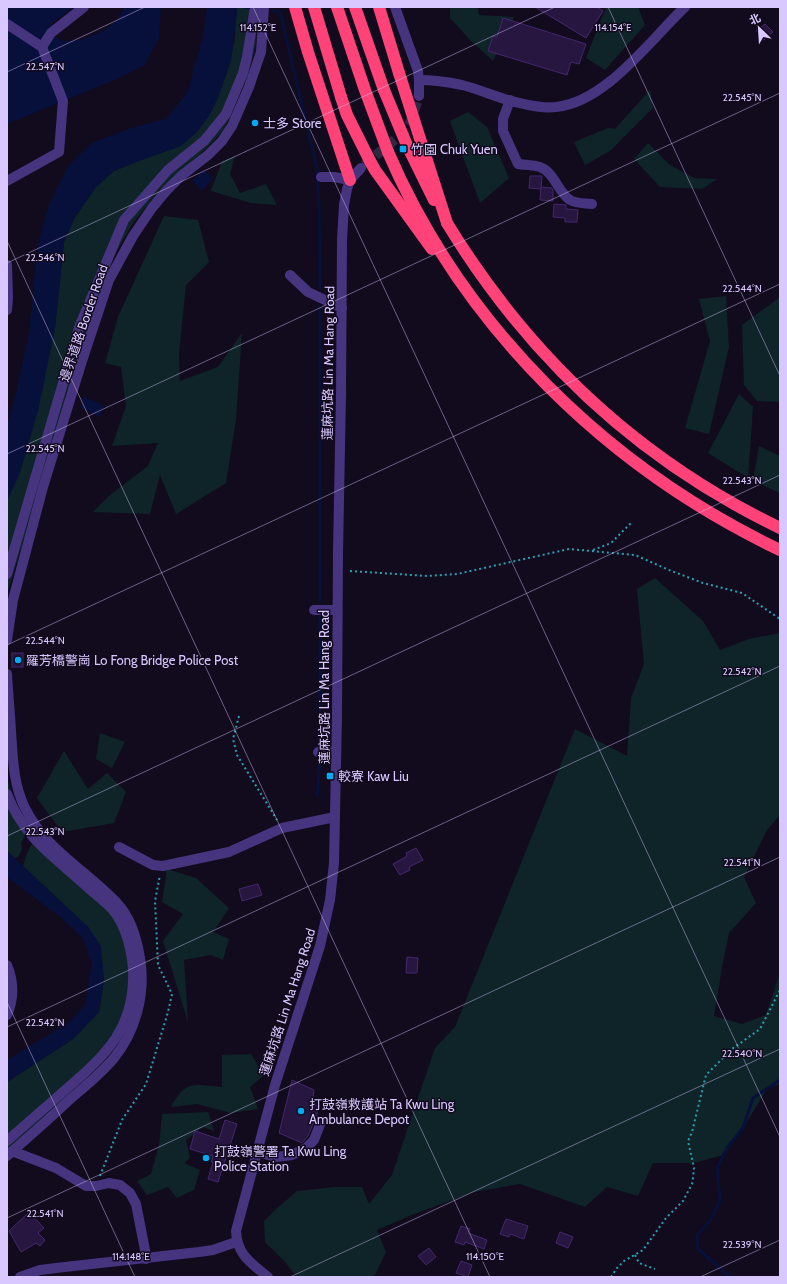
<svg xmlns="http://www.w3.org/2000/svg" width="787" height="1284" font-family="Cabin,'Noto Sans SC',sans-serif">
<rect width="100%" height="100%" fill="#120b1e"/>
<g fill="#0e2428">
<path d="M236 7H257L256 44 248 76 224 129 209 146 158 192 133 223 112 259 7 594V501L55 328 64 242 74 219 95 188 114 171 131 164 231 57 235 37Z"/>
<path d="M450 7H478L479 15 514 17 493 61 470 40 450 18Z"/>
<path d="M606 7H638L645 25 605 70 586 58Z"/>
<path d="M650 90 653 108 610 151 585 165 574 142 608 128 615 129Z"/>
<path d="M468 112 487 127 509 178 480 203 450 121Z"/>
<path d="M648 143 670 165 694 178 717 179 702 189 660 187 634 159Z"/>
<path d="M235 156 230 174 240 193 266 184 277 205 251 203 211 191 222 161Z"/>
<path d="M164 216 198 220 209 262 186 285 179 353 180 381 218 367 242 333 236 419 226 483 176 514 160 475 150 514 93 512 110 495 148 466 158 443 112 446 126 406 121 367 105 363 118 317Z"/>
<path d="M726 296 729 347 709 434 685 428 710 341 699 299Z"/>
<path d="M780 297V402L757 401 744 385 742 325Z"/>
<path d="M739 394 753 407 748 478 708 453Z"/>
<path d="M759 446 780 456V493L753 481Z"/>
<path d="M655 578 703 621 720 650 749 639 780 633V815L767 830 744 877 756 903 729 933 722 967 714 1016 742 1024 766 1015 780 973V1084L767 1089 743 1128 723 1155 694 1163H653L638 1196 607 1187 585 1207 520 1184 474 1192 409 1216 377 1230 386 1252 375 1275 370 1277H297L285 1262 265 1242 264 1221 275 1210 297 1191 335 1187H362L369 1204 392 1175 435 1048 455 1027 575 729 627 756 631 698 644 664 637 589Z"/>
<path d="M100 733 125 742 112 768 96 759Z"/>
<path d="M64 751 88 789 107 773 126 792 114 823 62 832 37 798Z"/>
<path d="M7 778 17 808 31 830 121 916 135 993 106 1058 61 1103 7 1150V1082L73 1039 99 1012 104 980 89 928 23 866C26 858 27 851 32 844V841L26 834 21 843 22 849 19 856 15 858 7 851Z"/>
<path d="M167 869 196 878 229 908 213 932 229 939 223 960 211 955 184 960 188 1022 163 941 183 914 162 902Z"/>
<path d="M251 1054 264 1075 250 1087 258 1109 231 1113 197 1104 171 1107C186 1079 194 1085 222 1087V1055Z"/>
<path d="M208 1112 214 1131 203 1127 186 1140 190 1158 184 1163 200 1170 194 1190 177 1198 168 1187 147 1195 137 1181 151 1174 159 1145 162 1114Z"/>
</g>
<g fill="#070f3b">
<path d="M7 7H74L53 22 50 30C53 34 55 38 61 40 75 45 106 32 116 21 120 17 122 11 124 7H161L159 38 145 65 117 79 7 124Z"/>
<path d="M207 7H237V13L231 61 218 98 209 116 197 132 181 146 131 164 114 171 96 187 74 219 64 242 55 328 39 407 20 473 7 501V425L17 389 29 332 38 245 46 214 54 194 69 165 92 143 131 128 166 119 187 93 203 37Z"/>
<path d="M204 170 213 178 202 191 192 181Z"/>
<path d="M83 396 104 406 100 417 80 407Z"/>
<path d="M7 851 88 927 101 946 104 980 99 1012 73 1039 7 1082V1060L69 1022 85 1005 92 964 83 938 59 916 7 877Z"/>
</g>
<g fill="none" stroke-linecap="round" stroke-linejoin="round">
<g stroke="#070f3b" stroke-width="3">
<path d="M245 7 250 8"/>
<path d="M273 11 280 12 317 169 319 203 320 288"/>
<path d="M320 307V601"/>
<path d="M320 618V743"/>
<path d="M317 796 320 759"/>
<path d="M730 1277 698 1249 697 1235 710 1221 720 1200 717 1168 727 1148 743 1128 753 1098 780 1080"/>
</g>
</g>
<g fill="#271640" stroke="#43276d">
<path d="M535 7H597L603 11 586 38Z"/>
<path d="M503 18 586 44 579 64 571 62 567 75 488 51 493 36 497 37Z"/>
<path d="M765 24 773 32 764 40 756 31Z"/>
<path d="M530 176H542L541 189 529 188Z"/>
<path d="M541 187 552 188 553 191V201L540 200Z"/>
<path d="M554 204 566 205V209L578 210 577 222H565V218L553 217Z"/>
<rect x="12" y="653" width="11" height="14"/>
<path d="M416 848 423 860 409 867 410 870 400 875 393 864 407 856 406 853Z"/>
<path d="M258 884 262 895 242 901 239 889Z"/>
<path d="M407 957 418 958 417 973H406Z"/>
<path d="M292 1080 314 1090 313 1097 314 1102 318 1108 317 1114 308 1136 302 1143 279 1133Z"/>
<path d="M225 1120 237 1124 218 1182 208 1179 213 1162H211L213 1156 190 1149 195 1131 219 1139Z"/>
<path d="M29 1212 44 1228 38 1233 45 1240 40 1246 36 1243 21 1252 9 1231Z"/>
<path d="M506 1219 528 1226 524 1239 510 1234 509 1237 500 1234Z"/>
<path d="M461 1226 470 1229 468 1233 487 1240 484 1249 465 1242 464 1245 455 1242Z"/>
<path d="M560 1232 573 1237 568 1248 556 1243Z"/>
<path d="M429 1248 436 1257 426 1265 418 1256Z"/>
<path d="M461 1261 472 1265 468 1277 456 1273Z"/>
</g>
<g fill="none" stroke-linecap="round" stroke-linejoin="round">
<path stroke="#302740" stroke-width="10" stroke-dasharray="10 5" stroke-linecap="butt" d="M364 165 404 132 410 123 419 96"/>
<g stroke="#28a0b3" stroke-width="2" stroke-dasharray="2 3" stroke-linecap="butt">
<path d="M593 550 611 543 632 522"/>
<path d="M350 571 427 576 457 574 569 549 635 555 669 570 703 583 742 593 780 619"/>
<path d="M239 716 233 739 237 755 277 820"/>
<path d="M100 1176 122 1120 146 1084 168 1012 172 994 158 965 155 901 160 875"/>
<path d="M635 1255 639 1263 655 1269"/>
<path d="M611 1277 617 1268 624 1261 643 1250 666 1218 683 1201 692 1184 693 1178 694 1168 688 1141 692 1132 706 1075 732 1049 760 1029 780 990"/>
</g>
<g stroke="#46347f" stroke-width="10">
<path d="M395 7 418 71 419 80V96"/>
<path d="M7 24 42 47 63 101 59 152 7 181"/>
<path d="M42 47 51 33 84 7"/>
<path d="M419 80C434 80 448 82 462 85 478 89 494 96 511 101 525 104 541 109 556 107 606 102 650 40 685 7"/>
<path d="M510 100 503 119V131L518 164C524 165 533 165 540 167 554 172 558 192 570 200 577 204 585 203 592 204"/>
<path d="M321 177H334L350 180"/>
<path d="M7 265 8 298 7 310"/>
<path d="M290 275 308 292 342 308"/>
<path d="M7 574 80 325 124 220 168 170 204 141 226 114 243 73 247 57 255 7"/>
<path d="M314 610H337"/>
<path d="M7 640 13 600 43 487 82 361 109 280 133 236 152 208 166 191 181 176 208 155 222 141 232 126 249 87 261 52 264 7"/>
<path d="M7 674C8 693 10 712 11 731 13 758 13 784 25 808 45 849 87 871 117 903 131 918 137 939 140 958 146 993 136 1031 114 1058 101 1074 84 1087 68 1101 48 1120 27 1138 7 1156"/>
<path d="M318 752 336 751"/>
<path d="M7 794C25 841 59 860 94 893 100 898 106 903 112 909 125 924 131 948 133 968 136 1028 106 1055 64 1091 45 1108 26 1124 7 1141"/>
<path d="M119 847 153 865 163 866 229 852 282 828 335 817"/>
<path d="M7 965C14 982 14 999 7 1015"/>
<path d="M12 1151 56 1168 86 1186H96L109 1183 120 1185 130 1193 136 1204 145 1250 146 1259"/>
<path d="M256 1152 276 1157 292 1155 306 1148 314 1140 321 1122"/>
<path d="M20 1277 40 1270 56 1268 199 1252 213 1250 236 1242"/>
<path d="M268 1277C251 1263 237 1255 236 1231L275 1085 320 946 330 900 334 863 337 716 338 552 341 394 342 240 344 205 347 189 350 180 361 168"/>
</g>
<g stroke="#ff4378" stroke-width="12">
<path d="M295 7 308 52 350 180"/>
<path d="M314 7 341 97"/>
<path d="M355 7 384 90"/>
<path d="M379 7 399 73"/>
<path d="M388 152C464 328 608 468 780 550"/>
<path d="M370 161 375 170 432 249"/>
<path d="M447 223C528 356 639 460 780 528"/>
</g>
<g stroke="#ff4378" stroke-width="12">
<path d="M337 7 365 90 388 152"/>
<path d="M399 73 447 223"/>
<path d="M384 90 406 143 434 200"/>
<path d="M341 97 347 115 370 161"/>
</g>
</g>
<path fill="none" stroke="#d9c8ff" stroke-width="1" stroke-opacity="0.45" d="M253 7 780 1137M608 7 780 376M7 72 145 7M7 241 490 1277M7 263 555 7M7 454 780 93M7 645 780 284M7 836 780 475M7 1002 135 1277M7 1027 780 666M7 1218 780 857M290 1277 780 1049M700 1277 780 1240"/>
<g fill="#00abf3" stroke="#120b1e" stroke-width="1.5">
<circle cx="255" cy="123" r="4"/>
<rect x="399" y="145" width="8" height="8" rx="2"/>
<circle cx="18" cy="660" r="4"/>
<rect x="326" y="772" width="8" height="8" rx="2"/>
<circle cx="301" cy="1111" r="4"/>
<circle cx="206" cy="1158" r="4"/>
</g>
<g text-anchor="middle" stroke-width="3" stroke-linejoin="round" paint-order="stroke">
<g font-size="13" fill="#d9c8ff" stroke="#120b1e" text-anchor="start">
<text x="263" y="128">士多 Store</text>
<text x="411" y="154">竹園 Chuk Yuen</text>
<text x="26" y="665">羅芳橋警崗 Lo Fong Bridge Police Post</text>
<text x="338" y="781">較寮 Kaw Liu</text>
<text x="309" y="1109">打鼓嶺救護站 Ta Kwu Ling<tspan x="309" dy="15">Ambulance Depot</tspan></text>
<text x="214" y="1156">打鼓嶺警署 Ta Kwu Ling<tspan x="214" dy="15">Police Station</tspan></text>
</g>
<g font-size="13" fill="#d9c8ff" stroke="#120b1e">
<text transform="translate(83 323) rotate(-71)" y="5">邊界道路 Border Road</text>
<text transform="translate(328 363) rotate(-89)" y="5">蓮麻坑路 Lin Ma Hang Road</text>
<text transform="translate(324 687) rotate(-90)" y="5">蓮麻坑路 Lin Ma Hang Road</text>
<text transform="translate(287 1002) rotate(-72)" y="5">蓮麻坑路 Lin Ma Hang Road</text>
</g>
</g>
<g font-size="10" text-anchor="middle" fill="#d9c8ff" stroke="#120b1e" stroke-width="3" stroke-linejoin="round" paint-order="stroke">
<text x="258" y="31">114.152°E</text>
<text x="613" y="31">114.154°E</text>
<text x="45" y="70">22.547°N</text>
<text x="742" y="101">22.545°N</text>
<text x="45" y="261">22.546°N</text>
<text x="742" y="292">22.544°N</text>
<text x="45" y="452">22.545°N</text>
<text x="742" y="484">22.543°N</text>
<text x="45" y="644">22.544°N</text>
<text x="742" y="675">22.542°N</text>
<text x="45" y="835">22.543°N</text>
<text x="742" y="866">22.541°N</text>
<text x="45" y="1026">22.542°N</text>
<text x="742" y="1057">22.540°N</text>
<text x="45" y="1217">22.541°N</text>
<text x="742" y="1248">22.539°N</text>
<text x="131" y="1260">114.148°E</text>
<text x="485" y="1260">114.150°E</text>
</g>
<rect width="787" height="1284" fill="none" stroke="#d9c8ff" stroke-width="16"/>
<g transform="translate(759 28) rotate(335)" stroke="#120b1e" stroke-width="3" paint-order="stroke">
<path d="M0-3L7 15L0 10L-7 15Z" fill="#d9c8ff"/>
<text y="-6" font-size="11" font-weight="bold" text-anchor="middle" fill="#d9c8ff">北</text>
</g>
</svg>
